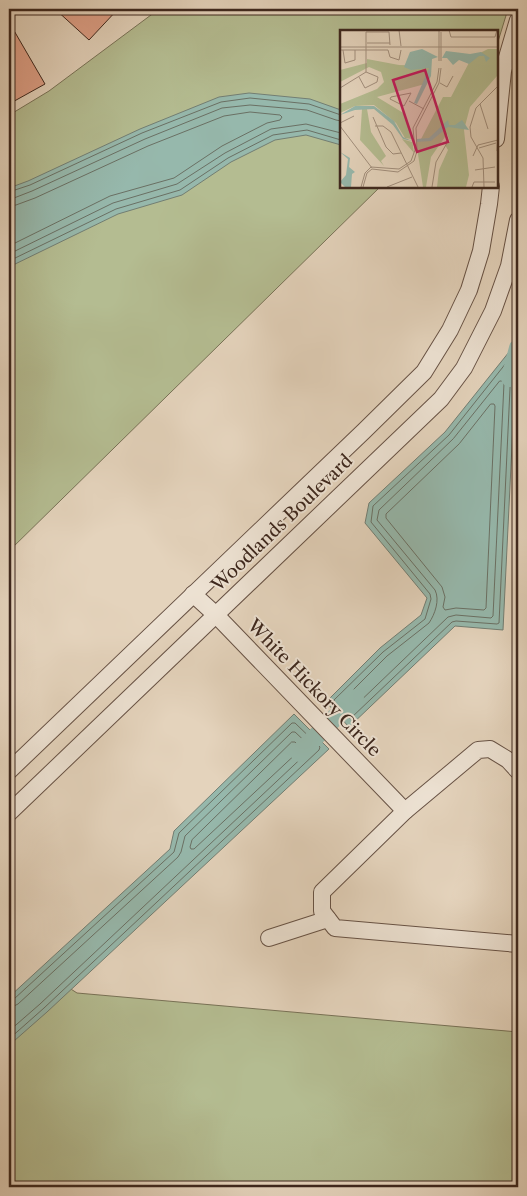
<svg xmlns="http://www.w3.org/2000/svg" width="527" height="1196" font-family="'Libre Caslon Text',serif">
<rect width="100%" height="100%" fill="#e4d3bc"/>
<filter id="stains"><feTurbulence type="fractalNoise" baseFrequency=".004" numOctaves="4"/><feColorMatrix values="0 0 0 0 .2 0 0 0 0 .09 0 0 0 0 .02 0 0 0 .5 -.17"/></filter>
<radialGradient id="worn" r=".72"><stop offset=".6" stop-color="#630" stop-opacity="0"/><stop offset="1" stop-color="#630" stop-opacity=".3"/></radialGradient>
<g fill="#b4bc91" stroke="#787257">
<path d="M159 9H508L496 48V31H341V186H381L9 551V114H11L49 91Z"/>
<path d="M60 982 77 993 518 1032V1187H9V1026Z"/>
</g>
<g fill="#96b8ac" stroke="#727e73">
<path d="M249 93 310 99 341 110V145L306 135 275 140 231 162 182 195 118 214 9 267V188L28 181 140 129 219 97Z"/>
<path d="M517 342 503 630 455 626 349 727 326 702 380 648 421 615 427 598 365 523 369 503 445 432Z"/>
<path d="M294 714 329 749 47 1012 14 1041 9 1048V997L170 849 174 831Z"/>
</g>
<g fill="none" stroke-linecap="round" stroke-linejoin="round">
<g stroke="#6a7064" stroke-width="1">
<path d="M9 192 30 185 142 133 221 102 250 98 309 104 341 115"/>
<path d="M9 198H14L32 191 145 139 222 108 250 105 307 110 336 120 341 121"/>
<path d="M9 206 16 205 35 198 148 146 224 116 250 112 280 115 282 117 280 120 267 123 222 146 174 178 110 196 9 246"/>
<path d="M9 254 113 203 177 184 225 153 271 129 306 124 341 133"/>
<path d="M9 261 116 209 180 190 228 158 273 135 307 130 341 140"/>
<path d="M518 348 449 435 373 506 371 522 430 594 431 599 425 619 383 652 334 700 335 703 349 718H351L452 622 456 621 497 624 499 623 511 367 513 363 518 362"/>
<path d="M500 381H503L504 383 493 616 491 618 456 615 448 617 352 709H349L343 703V700L387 656 429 623C435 614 440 600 435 590L377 520 379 510 453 439Z"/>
<path d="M491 404H494L495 406 486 608 484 610 456 608 445 610 443 607 445 597 442 587 386 518V514L459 444Z"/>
<path d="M292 742H295L300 747V750L194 849H191L190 847 192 840Z"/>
<path d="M9 1000 14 999 174 852 179 833 292 723H295L320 747 319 750 44 1008 9 1039"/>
<path d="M9 1007 14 1006 18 1004 178 857 181 852 185 836 292 732H295L311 747 310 750 40 1004 9 1031"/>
</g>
<g stroke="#96b8ac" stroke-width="18">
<path d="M510 378 518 348"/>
<path d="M299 753 355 698"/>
</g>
</g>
<g fill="#de9f86" stroke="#3d271d">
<path d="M55 9H118L89 40Z"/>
<path d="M9 22 45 84 9 104Z"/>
</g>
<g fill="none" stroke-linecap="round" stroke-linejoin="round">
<defs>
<g id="minor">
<path d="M496 139 503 71 518 20"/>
<path d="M193 594 216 615 405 811"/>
<path d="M9 771 364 431 424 372 450 330 469 290 481 251 489 204 491 186"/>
<path d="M518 771 508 760 490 749 478 750 405 811 322 892V911L335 928 518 944"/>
<path d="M9 813 441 399 464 368 493 311 509 266 518 220"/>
<path d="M269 938 328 919"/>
</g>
</defs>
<use href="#minor" stroke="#675245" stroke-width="18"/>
<use href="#minor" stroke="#ede2d3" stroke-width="16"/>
</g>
<g text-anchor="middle" stroke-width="4" stroke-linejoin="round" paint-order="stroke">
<g font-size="18" fill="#3d271d" stroke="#ede2d3">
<text transform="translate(282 523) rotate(-44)" y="6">Woodlands Boulevard</text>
<text transform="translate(314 688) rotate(46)" y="6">White Hickory Circle</text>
</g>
</g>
<g transform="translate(340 30)">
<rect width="158" height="158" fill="#e4d3bc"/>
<path d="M148 19H157V46L130 77 124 100 129 145 126 157H97L99 140 108 120 105 115 110 112 107 104 91 127 86 157H83L76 111 81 109 103 67H111L132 27ZM27 29 59 35 90 36 85 54 37 67 65 84 72 109 74 123 62 109 72 112V109L65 108 56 93 34 75 15 76 0 83V74L37 59 44 52 41 42 29 37 0 52V40L27 33ZM22 79H27L31 102 46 126 41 131 44 136 20 110Z" fill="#b4bc91"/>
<path d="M82 19 98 27 92 29 91 46 77 74 74 73 89 38 71 40 64 37 70 22ZM106 21 130 24 141 22 150 28 146 32 144 26H139L129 34 119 30 113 35 107 28H102ZM15 76H34L54 91 63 107 72 111 63 109 53 95 34 79 15 80 0 85ZM108 90 109 95H115L122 90 129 100 108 97 91 111 76 112V109L89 108ZM0 122 10 128 9 137 15 142 12 144 11 157H5L0 152 6 145 8 129Z" fill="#96b8ac"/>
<path fill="none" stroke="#a18e7c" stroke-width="1" d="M59 0 61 16M109 0 111 7H155L157 0M101 2V31M27 13H50M0 17H158M0 20H48L50 27 59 30 61 20M3 20 5 33 15 30V20M99 31V0M26 42V2H49L50 15M19 47 25 58 37 52 38 47 26 42M100 53 107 57 113 46M0 58 26 42M71 63 64 76 50 69 51 67ZM69 71 84 79M140 74 148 99M33 87 46 117 53 124 61 123M0 93 14 86M0 96 32 138M35 96H43L51 102 78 157M139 118 156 113M157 121 158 101M133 126 138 115 158 110M135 140 155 137M21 157 25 143 31 137 59 139 71 131 75 120 73 98 97 52 99 38M23 157 27 143 32 139 58 142 74 131 77 121 76 98 99 53 101 38M47 157 72 147M92 157 96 132 107 113M132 157 134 152H155M144 157 143 128 131 107 130 97 136 78 158 56"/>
<path fill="#c2185b" fill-opacity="0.15" stroke="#c2185b" stroke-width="2.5" d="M85 40 108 112 77 122 53 50Z"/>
<rect width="158" height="158" fill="none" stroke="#3d271d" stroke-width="2.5"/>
</g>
<rect width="527" height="1196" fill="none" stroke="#e4d3bc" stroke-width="30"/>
<rect x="10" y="10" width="507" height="1176" fill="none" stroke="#3d271d" stroke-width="2.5"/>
<rect x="15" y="15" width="497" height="1166" fill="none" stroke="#3d271d"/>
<rect width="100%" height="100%" filter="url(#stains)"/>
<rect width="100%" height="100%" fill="url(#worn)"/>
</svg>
